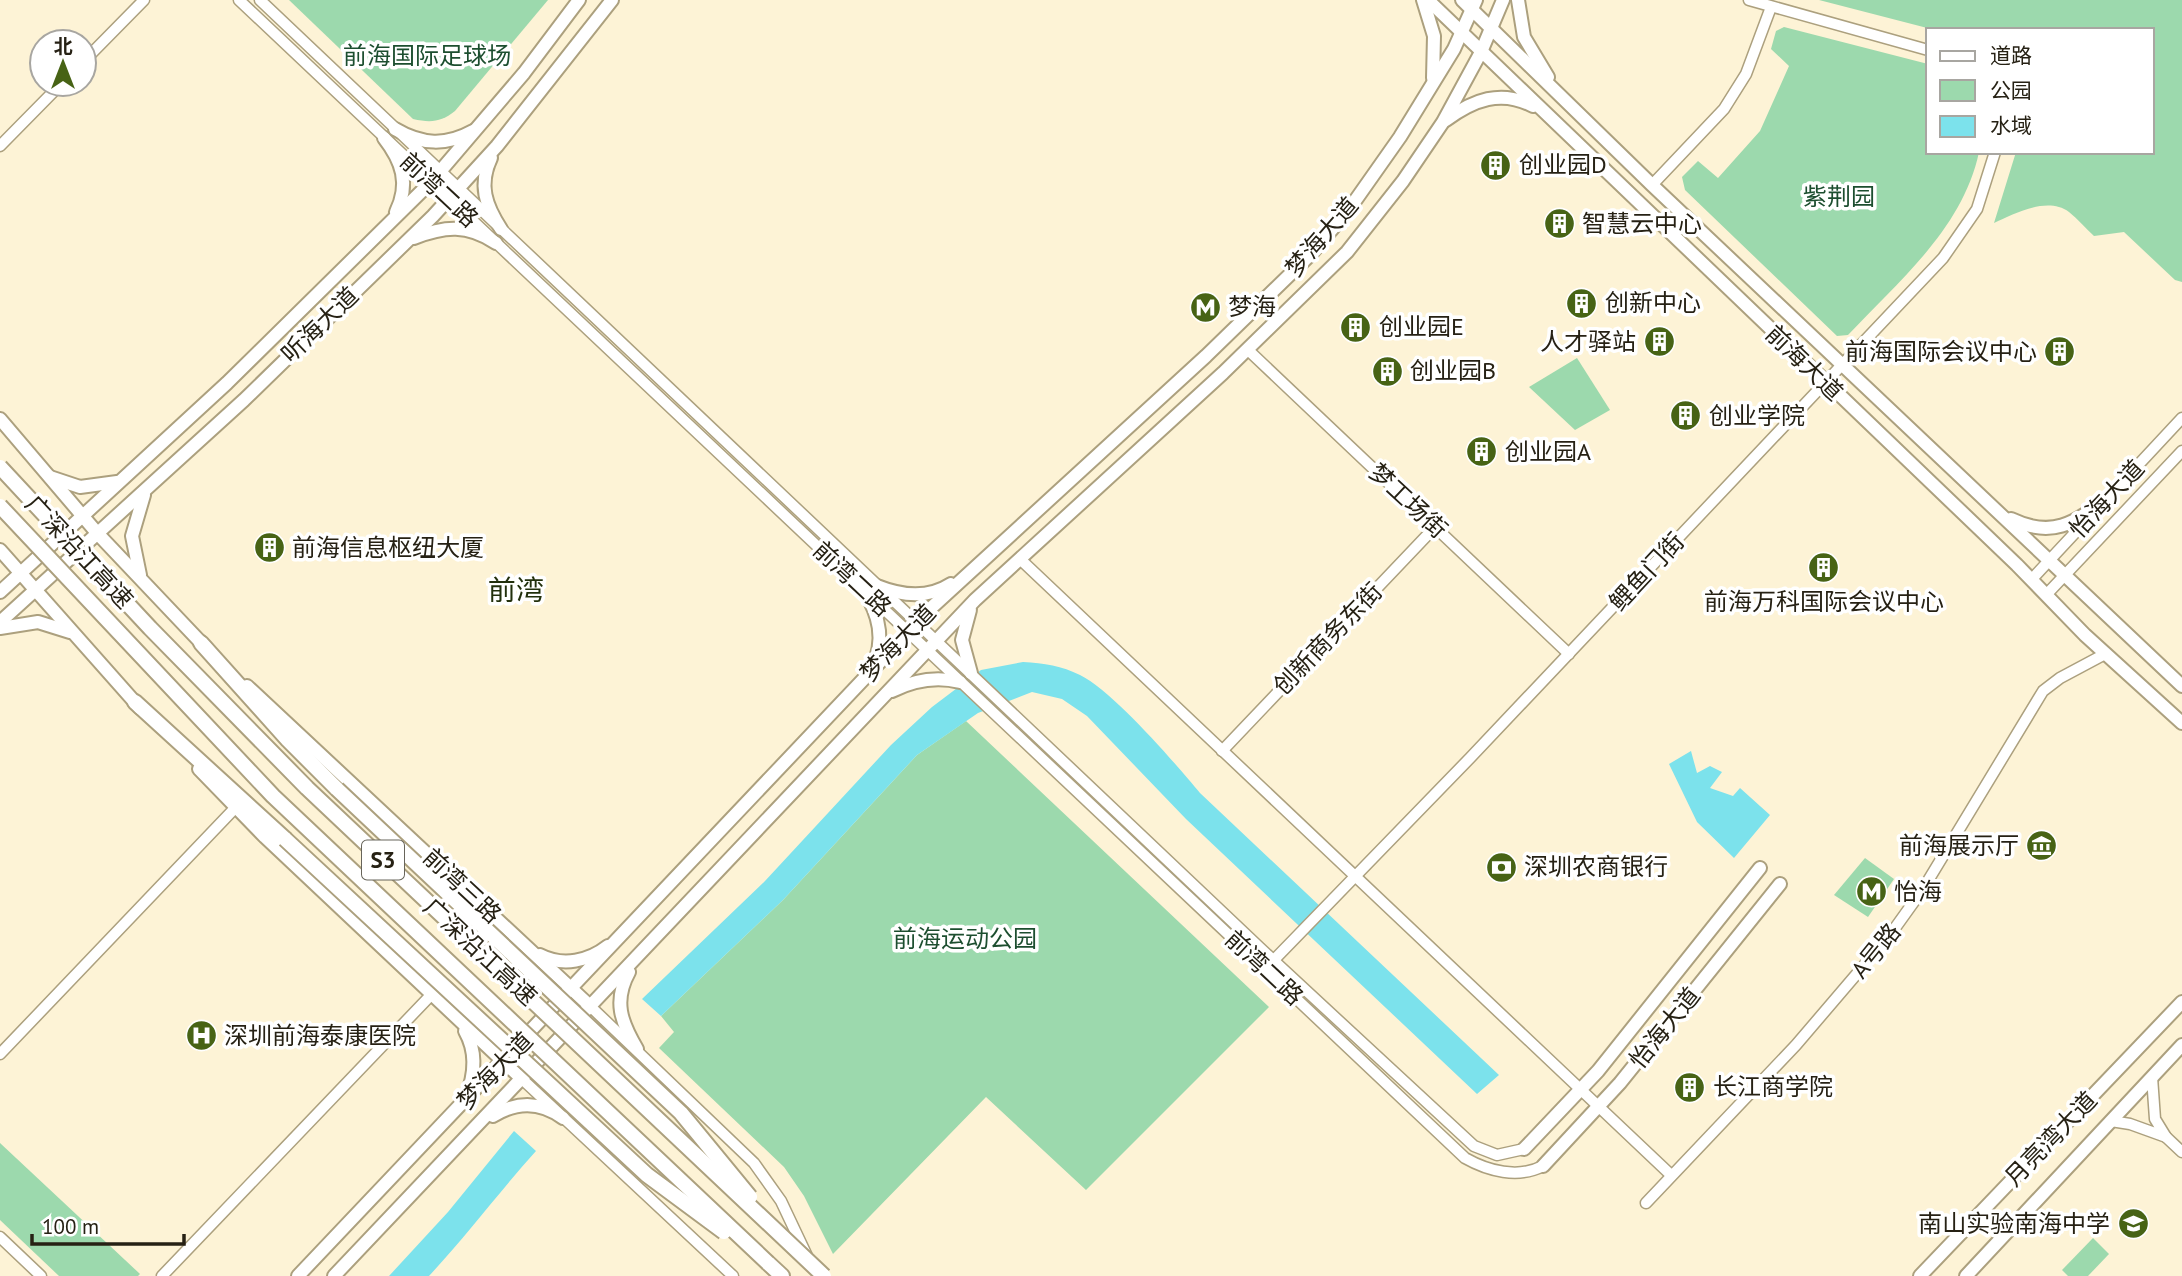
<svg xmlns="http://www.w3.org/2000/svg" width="2182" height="1276" font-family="'PT Sans','Noto Sans SC',sans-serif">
<rect width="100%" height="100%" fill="#fdf3d6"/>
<g fill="#9cd9ad">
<path d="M289 0H548L455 111C441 122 431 123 413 119Z"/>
<path d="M1819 0H2182V282L2175 280 2124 232 2094 236C2086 229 2078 219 2069 212 2047 196 2014 214 1994 223L2016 152H2152V30H1935Z"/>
<path d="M1784 27 1928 64V152H1979C1963 228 1899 281 1848 335L1837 336 1685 190 1682 177 1698 161 1718 178 1760 131 1789 66 1771 49 1776 31Z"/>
<path d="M1577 358 1610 410 1575 430 1529 387Z"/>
<path d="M966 721 1269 1007 1086 1190 986 1097 833 1254 804 1196 784 1167 659 1048 674 1032 661 1016 783 900 917 755Z"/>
<path d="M1865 858 1894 879 1868 917 1834 895Z"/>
<path d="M0 1143 140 1274 138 1276H59L0 1220Z"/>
<path d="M2093 1238 2109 1254 2088 1276H2068L2062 1270Z"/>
</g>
<g fill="#7ce2ec">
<path d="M1023 662C1044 663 1062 666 1080 675 1114 692 1175 763 1200 793L1499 1075 1477 1094 1186 819 1087 716 1062 699 1032 692 978 713 917 755 783 900 661 1016 642 999 765 881 891 745 932 707 981 670Z"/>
<path d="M1691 751 1697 773 1710 766 1722 772 1710 788 1733 796 1740 788 1770 815 1734 858 1697 822 1669 764Z"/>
<path d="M514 1131 536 1151C499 1192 467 1235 429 1276H389L448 1212Z"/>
</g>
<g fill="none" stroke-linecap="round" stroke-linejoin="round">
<defs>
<g id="minor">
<path d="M239 0 1465 1158C1488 1171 1518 1179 1543 1166"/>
<path d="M260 0 1259 947 1474 1146 1497 1155 1524 1149"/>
<path d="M1749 0 1928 50"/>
<path d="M84 61 144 0"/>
<path d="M0 146 61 84"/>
<path d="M1652 185 1724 109 1746 74 1771 7"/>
<path d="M1247 349 1569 654"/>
<path d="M1020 559 1671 1175"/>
<path d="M2031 580 2182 418"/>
<path d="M2046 595 2182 451"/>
<path d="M1222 751 1435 527"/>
<path d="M1270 964 1470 758 1943 258 1977 209 1995 152"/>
<path d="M591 1007 754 1163 781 1201 807 1256"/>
<path d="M0 1054 236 807"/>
<path d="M522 1079 733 1276"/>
<path d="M2111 1121 2130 1124 2166 1137 2155 1119 2152 1077"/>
<path d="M2166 1137 2182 1152"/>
<path d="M1646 1203 1796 1045 1890 935 1923 889 2043 691 2060 678 2105 654"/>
<path d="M0 1237 41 1276"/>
<path d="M162 1276 431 995"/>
</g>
<g id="major">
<path d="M1423 0 1434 36 1433 78"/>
<path d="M1428 0 2017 565 2085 635 2182 723"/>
<path d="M1462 0 1652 185 2182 686"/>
<path d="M1518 0 1524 37 1548 77"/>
<path d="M1446 120C1473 100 1501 89 1533 106"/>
<path d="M395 129C422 145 446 146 473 131"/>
<path d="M384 138C402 161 410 184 396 212"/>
<path d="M491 158C478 185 486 206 501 229"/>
<path d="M414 238C445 226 467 224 496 243"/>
<path d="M0 419 98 534 208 650"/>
<path d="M50 477 80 487 117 482"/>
<path d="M2011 519C2053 539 2074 523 2108 498"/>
<path d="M0 550 140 708"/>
<path d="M140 575 132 536 144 495"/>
<path d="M877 586C902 596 928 599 951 584"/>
<path d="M863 589C879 614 886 640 872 668"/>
<path d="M0 592 227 383 431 182 524 73 579 0"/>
<path d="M970 610 962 640 971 673"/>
<path d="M0 622 244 400 433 216 497 146 612 0"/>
<path d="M0 628 38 622 70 632"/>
<path d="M247 686 591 1007"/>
<path d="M892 691C914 680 936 676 960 682"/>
<path d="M199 769 265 837 522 1079"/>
<path d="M540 955C563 967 589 961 608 946"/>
<path d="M629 972C613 1001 621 1022 637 1049"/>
<path d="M465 1031C477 1052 475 1075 466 1097"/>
<path d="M493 1116C517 1101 540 1101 563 1118"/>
<path d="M1524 1149 1598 1071 1760 868"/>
<path d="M1543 1166 1620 1083 1780 884"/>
<path d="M298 1276 931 608 1206 356 1311 254 1350 208 1400 137 1454 49 1476 0"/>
<path d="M334 1276 975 600 1223 373 1347 252 1403 181 1443 122 1481 52 1503 0"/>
<path d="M1920 1276 2182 1002"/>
<path d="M1966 1276 2182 1045"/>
</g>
<g id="highway">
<path d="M201 643 288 740 337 789"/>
<path d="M135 702 285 839"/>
<path d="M768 1263 782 1276"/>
</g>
</defs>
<use href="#minor" stroke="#aca07e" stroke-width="13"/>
<use href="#major" stroke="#aca07e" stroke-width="16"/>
<use href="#highway" stroke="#aca07e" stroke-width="18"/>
<use href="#minor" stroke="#fff" stroke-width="10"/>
<use href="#major" stroke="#fff" stroke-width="12"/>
<use href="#highway" stroke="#fff" stroke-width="14"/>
<defs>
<g id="highway-bridge">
<path d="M0 467 150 628 307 788 824 1276"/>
<path d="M0 506 273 796 768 1263"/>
<path d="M337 789 681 1113 750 1197"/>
<path d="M285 839 647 1175 724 1232"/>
</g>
</defs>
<use href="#highway-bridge" stroke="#aca07e" stroke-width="18" stroke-linecap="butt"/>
<use href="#highway-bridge" stroke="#fff" stroke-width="14"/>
</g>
<defs>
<symbol id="building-disc" viewBox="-11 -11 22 22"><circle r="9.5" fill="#476315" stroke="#fff"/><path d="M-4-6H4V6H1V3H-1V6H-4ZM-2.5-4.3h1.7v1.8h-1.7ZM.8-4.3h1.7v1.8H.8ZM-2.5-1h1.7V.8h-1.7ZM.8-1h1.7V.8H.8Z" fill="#fff"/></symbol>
<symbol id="metro-disc" viewBox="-11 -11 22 22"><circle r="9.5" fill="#476315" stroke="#fff"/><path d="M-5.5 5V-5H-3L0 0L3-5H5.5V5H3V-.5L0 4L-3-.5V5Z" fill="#fff"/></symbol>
<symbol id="museum-disc" viewBox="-11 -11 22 22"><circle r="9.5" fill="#476315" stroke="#fff"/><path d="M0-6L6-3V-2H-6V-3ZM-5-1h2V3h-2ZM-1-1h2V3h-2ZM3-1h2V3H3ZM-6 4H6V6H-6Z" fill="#fff"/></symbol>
<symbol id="bank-disc" viewBox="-11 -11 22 22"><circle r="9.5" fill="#476315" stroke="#fff"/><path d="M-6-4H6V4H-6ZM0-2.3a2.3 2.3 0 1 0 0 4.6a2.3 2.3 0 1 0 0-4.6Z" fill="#fff"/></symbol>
<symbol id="hospital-disc" viewBox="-11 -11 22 22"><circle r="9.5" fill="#476315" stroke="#fff"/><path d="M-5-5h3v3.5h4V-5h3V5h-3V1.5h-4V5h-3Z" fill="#fff"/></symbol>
<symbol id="school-disc" viewBox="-11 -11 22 22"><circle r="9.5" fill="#476315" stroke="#fff"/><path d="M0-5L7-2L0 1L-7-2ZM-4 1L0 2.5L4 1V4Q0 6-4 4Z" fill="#fff"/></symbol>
</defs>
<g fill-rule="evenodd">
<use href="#building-disc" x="1478" y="148" width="35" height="35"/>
<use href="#building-disc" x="1542" y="206" width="35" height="35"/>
<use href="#building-disc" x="1564" y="286" width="35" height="35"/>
<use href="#metro-disc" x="1188" y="290" width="35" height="35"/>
<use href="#building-disc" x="1338" y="310" width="35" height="35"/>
<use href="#building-disc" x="1642" y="324" width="35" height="35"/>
<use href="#building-disc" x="2042" y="334" width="35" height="35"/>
<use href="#building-disc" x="1370" y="354" width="35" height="35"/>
<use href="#building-disc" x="1668" y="398" width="35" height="35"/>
<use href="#building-disc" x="1464" y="434" width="35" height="35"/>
<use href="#building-disc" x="252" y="530" width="35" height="35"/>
<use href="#building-disc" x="1806" y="550" width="35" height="35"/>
<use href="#museum-disc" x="2024" y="828" width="35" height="35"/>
<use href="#bank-disc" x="1484" y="850" width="35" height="35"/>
<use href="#metro-disc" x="1854" y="874" width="35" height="35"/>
<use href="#hospital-disc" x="184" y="1018" width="35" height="35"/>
<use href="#building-disc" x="1672" y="1070" width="35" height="35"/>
<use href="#school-disc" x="2116" y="1206" width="35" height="35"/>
</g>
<g text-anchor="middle" stroke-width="7" stroke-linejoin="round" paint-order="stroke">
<rect fill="#fff" stroke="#67645a" stroke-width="2" x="362" y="840.5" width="42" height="39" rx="5"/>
<g font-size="23" font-weight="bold" fill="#262114">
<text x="383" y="868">S3</text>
</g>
<g font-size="24" fill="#1c4e2f" stroke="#fff">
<text x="427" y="64">前海国际足球场</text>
<text x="1839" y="205">紫荆园</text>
<text x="965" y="947">前海运动公园</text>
</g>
<g font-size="24" fill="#262114" stroke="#fff" text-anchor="start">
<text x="1519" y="173">创业园D</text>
<text x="1582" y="232">智慧云中心</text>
<text x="1605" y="311">创新中心</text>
<text x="1228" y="315">梦海</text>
<text x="1379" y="335">创业园E</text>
<text x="1636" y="350" text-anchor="end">人才驿站</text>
<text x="2037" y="360" text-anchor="end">前海国际会议中心</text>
<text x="1410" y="379">创业园B</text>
<text x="1709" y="424">创业学院</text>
<text x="1505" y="460">创业园A</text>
<text x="292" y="556">前海信息枢纽大厦</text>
<text x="1824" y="610" text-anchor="middle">前海万科国际会议中心</text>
<text x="2019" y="854" text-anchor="end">前海展示厅</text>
<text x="1524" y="875">深圳农商银行</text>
<text x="1894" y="900">怡海</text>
<text x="224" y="1044">深圳前海泰康医院</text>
<text x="1713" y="1095">长江商学院</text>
<text x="2110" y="1232" text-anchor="end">南山实验南海中学</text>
</g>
<g font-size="24" fill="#262114" stroke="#fff">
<text transform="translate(439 190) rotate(43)" y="8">前湾二路</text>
<text transform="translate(1322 237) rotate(-49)" y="8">梦海大道</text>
<text transform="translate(320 325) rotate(-44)" y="8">听海大道</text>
<text transform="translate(1804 363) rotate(44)" y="8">前海大道</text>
<text transform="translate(2107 499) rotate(-47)" y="8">怡海大道</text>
<text transform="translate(1408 501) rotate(43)" y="8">梦工场街</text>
<text transform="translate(79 552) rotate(47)" y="8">广深沿江高速</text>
<text transform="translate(1647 572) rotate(-47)" y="8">鲤鱼门街</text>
<text transform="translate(852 579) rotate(43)" y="8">前湾二路</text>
<text transform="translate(1328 639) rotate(-46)" y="8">创新商务东街</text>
<text transform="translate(898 643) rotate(-46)" y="8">梦海大道</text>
<text transform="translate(462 886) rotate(43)" y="8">前湾三路</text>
<text transform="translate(1876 951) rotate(-51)" y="8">A号路</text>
<text transform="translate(480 952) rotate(43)" y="8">广深沿江高速</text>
<text transform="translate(1264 968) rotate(43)" y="8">前湾二路</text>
<text transform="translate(1665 1028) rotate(-51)" y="8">怡海大道</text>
<text transform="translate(495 1071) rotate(-46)" y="8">梦海大道</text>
<text transform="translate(2051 1139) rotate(-46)" y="8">月亮湾大道</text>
</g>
<g font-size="28" fill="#22300c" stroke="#fff">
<text x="516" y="600">前湾</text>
</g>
</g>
<rect x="1926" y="28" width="228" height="126" fill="#ffffff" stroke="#a8a6a1" stroke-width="2"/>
<rect x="1940" y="51" width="35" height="10" fill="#ffffff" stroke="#a8a6a1" stroke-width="2"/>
<text x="1990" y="63" font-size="21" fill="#262114">道路</text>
<rect x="1940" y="80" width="35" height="21" fill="#9cd9ad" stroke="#a8a6a1" stroke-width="2"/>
<text x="1990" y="98" font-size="21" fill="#262114">公园</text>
<rect x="1940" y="116" width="35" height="21" fill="#7ce2ec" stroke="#a8a6a1" stroke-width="2"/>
<text x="1990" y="133" font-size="21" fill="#262114">水域</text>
<g transform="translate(63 63)"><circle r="33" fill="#ffffff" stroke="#a8a6a1" stroke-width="2"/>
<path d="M0-5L12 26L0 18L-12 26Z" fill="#476315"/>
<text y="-10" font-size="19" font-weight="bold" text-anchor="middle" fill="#262114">北</text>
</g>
<path d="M32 1234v10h152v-10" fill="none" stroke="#262114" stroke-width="3.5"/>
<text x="42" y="1234" font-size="21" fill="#262114" stroke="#ffffff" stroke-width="5" paint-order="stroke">100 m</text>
</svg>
